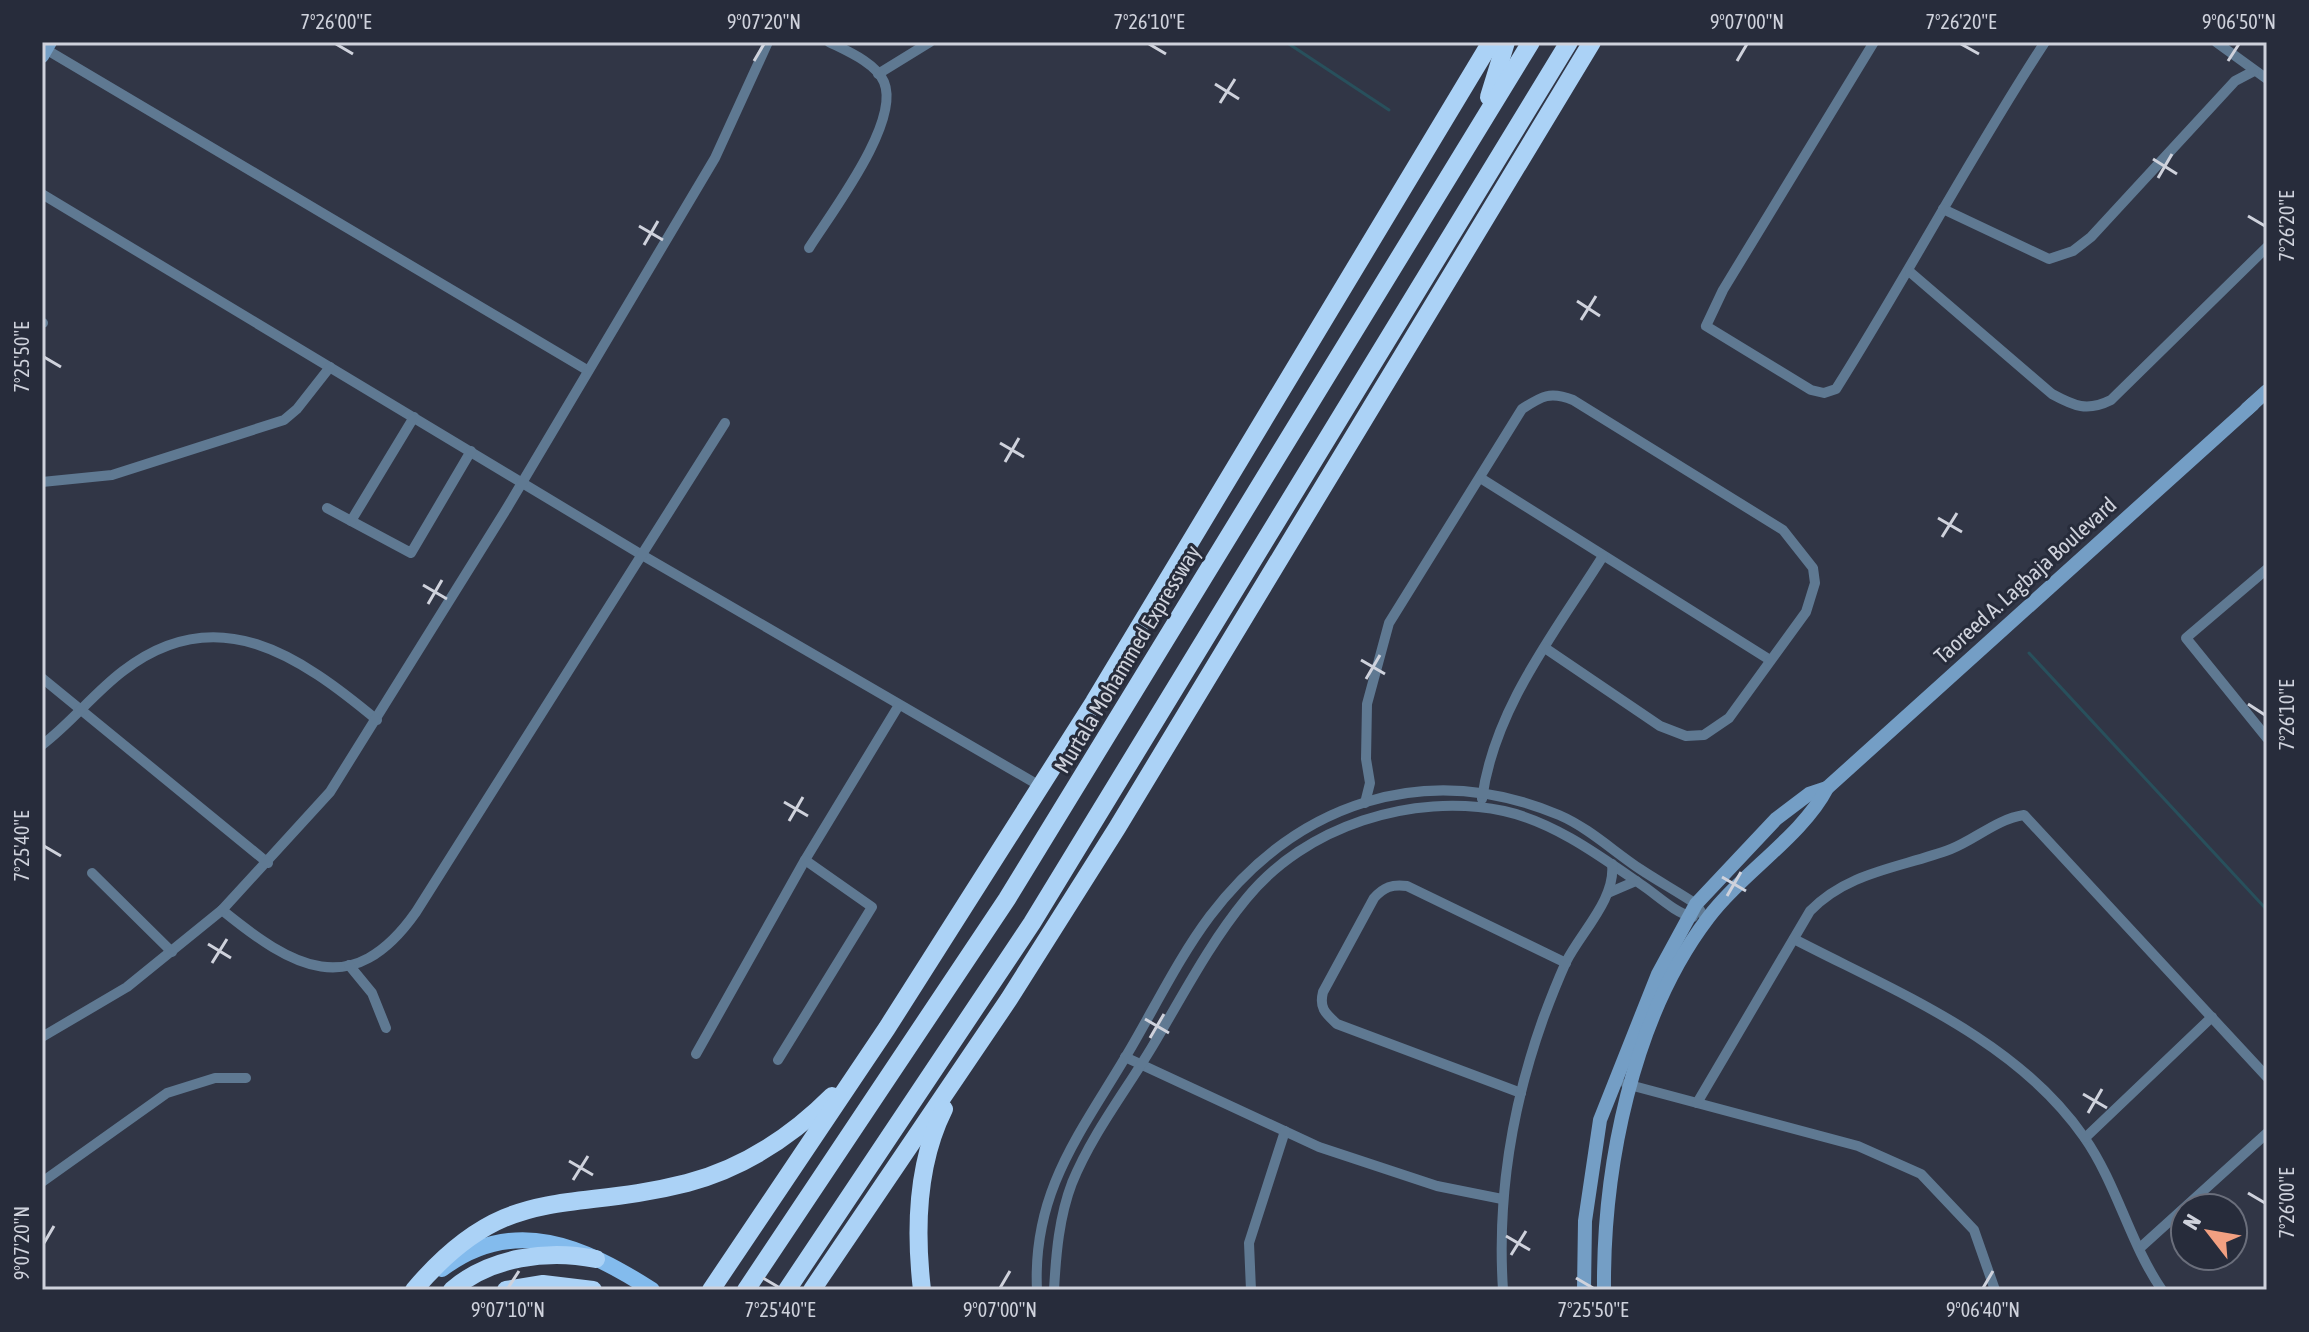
<svg xmlns="http://www.w3.org/2000/svg" width="2309" height="1332" font-family="'Asap Condensed',sans-serif">
<rect width="100%" height="100%" fill="#313646"/>
<g fill="none" stroke-linecap="round" stroke-linejoin="round">
<g stroke="#28505c" stroke-width="3">
<path d="M1286 42 1389 110"/>
<path d="M2029 653 2267 910"/>
</g>
<g stroke="#5f7992" stroke-width="10">
<path d="M1874 42 1723 290 1706 326 1811 390 1824 393 1836 389C1908 275 1971 155 2045 42"/>
<path d="M2216 42 2267 79"/>
<path d="M42 47 587 370"/>
<path d="M878 74 930 42"/>
<path d="M42 194 642 555 1040 786"/>
<path d="M1943 209 2049 259 2073 251 2091 237 2235 81 2254 71"/>
<path d="M809 248C831 213 901 122 884 82 876 63 847 51 829 42"/>
<path d="M1910 272 2052 394C2074 406 2087 412 2111 400L2267 247"/>
<path d="M42 323H43"/>
<path d="M1482 479 1770 660"/>
<path d="M42 482 112 475 284 420 297 409 330 367"/>
<path d="M327 508 411 553 471 451"/>
<path d="M351 521 414 417"/>
<path d="M2267 569 2186 638 2267 738"/>
<path d="M42 678 268 863"/>
<path d="M42 745C71 723 94 693 123 671 217 598 300 656 377 720"/>
<path d="M1482 799C1494 708 1556 631 1603 556"/>
<path d="M1365 803 1370 783 1366 759 1367 704 1389 623 1522 409C1542 396 1550 391 1573 400L1783 530 1813 568 1815 583 1806 612 1729 718 1704 735 1686 736 1660 726 1545 648"/>
<path d="M92 873 172 952"/>
<path d="M1608 893 1636 881"/>
<path d="M222 910C292 967 352 1003 416 912L725 423"/>
<path d="M1794 939C1896 992 2016 1039 2084 1137 2117 1184 2130 1244 2162 1290"/>
<path d="M349 965 372 993 386 1028"/>
<path d="M42 1037 127 987 222 910 330 792 507 508 715 158 768 42"/>
<path d="M696 1054 805 860 899 705"/>
<path d="M1125 1057 1319 1147 1437 1186 1502 1199"/>
<path d="M778 1060 872 907 805 860"/>
<path d="M1626 1084 1858 1146 1921 1174 1974 1230 1995 1290"/>
<path d="M1521 1093 1337 1024C1325 1013 1319 1008 1323 992L1374 898C1384 887 1392 884 1407 886L1566 963"/>
<path d="M1697 1103 1810 911C1849 871 1901 868 1951 849 1976 839 1997 819 2024 815L2267 1077"/>
<path d="M2085 1138 2212 1017"/>
<path d="M42 1182 167 1093 215 1078H246"/>
<path d="M2141 1247 2267 1133"/>
<path d="M1037 1290C1032 1188 1084 1129 1132 1046 1157 1003 1180 956 1210 916 1297 802 1425 759 1559 815 1589 828 1613 851 1640 869 1658 881 1678 892 1696 904L1706 920"/>
<path d="M1054 1290C1056 1254 1059 1217 1072 1183 1092 1134 1125 1092 1152 1047 1182 997 1209 944 1246 899 1305 826 1412 792 1504 811 1554 822 1600 856 1642 885 1657 895 1675 913 1693 917"/>
<path d="M1251 1290 1249 1243 1285 1131"/>
<path d="M1503 1290C1497 1198 1512 1106 1543 1019 1550 1000 1558 980 1566 962 1581 932 1616 899 1612 864"/>
</g>
<g stroke="#749ec5" stroke-width="14">
<path d="M42 56 50 42"/>
<path d="M2247 409 2267 391"/>
<path d="M1584 1290 1585 1221 1600 1120 1658 974 1696 904 1776 819 1809 794 1827 788"/>
<path d="M1604 1290C1603 1168 1632 1018 1708 918 1741 874 1803 835 1827 788L2253 404"/>
</g>
<path stroke="#83bbed" stroke-width="16" d="M442 1269C514 1214 585 1247 652 1290"/>
<g stroke="#abd2f6" stroke-width="18">
<path d="M1489 97 1506 42"/>
<path d="M414 1290C507 1180 566 1214 687 1183 743 1168 792 1136 832 1096"/>
<path d="M452 1290C490 1257 548 1249 596 1259"/>
<path d="M506 1290 543 1284 593 1290"/>
<path d="M711 1290 887 1028 1094 702 1491 42"/>
<path d="M746 1290 1007 899 1531 42"/>
<path d="M787 1290 1032 923 1569 42"/>
<path d="M812 1290 1009 999 1117 828 1592 42"/>
<path d="M922 1290C915 1230 916 1165 944 1109"/>
</g>
</g>
<path fill="none" stroke="#cfd2dc" stroke-width="3" d="M336 44 353 54M1149 44 1166 54M1961 44 1979 54M754 61 764 44M1737 61 1747 44M2228 61 2239 44M1215 84 1239 99M1220 103 1235 79M2153 159 2177 174M2158 178 2172 154M2248 216 2265 226M639 226 663 240M644 245 658 221M1577 301 1600 316M1581 320 1596 296M44 357 61 367M1000 443 1024 457M1005 462 1019 438M1938 518 1962 532M1942 537 1957 513M423 585 447 599M428 604 442 580M1361 660 1385 674M1366 679 1380 655M2248 704 2265 715M784 802 808 816M789 821 803 797M44 846 61 856M1722 877 1746 891M1727 896 1741 872M208 944 231 958M212 963 227 939M1145 1019 1169 1033M1150 1038 1164 1014M2083 1094 2107 1108M2088 1113 2102 1089M569 1161 593 1175M573 1180 588 1156M2248 1193 2265 1203M1506 1236 1530 1250M44 1243 54 1226M1511 1255 1526 1231M763 1278 780 1288M1576 1278 1593 1288M508 1288 519 1271M1000 1288 1010 1271M1983 1288 1993 1271"/>
<g text-anchor="middle" stroke-width="6" stroke-linejoin="round" paint-order="stroke">
<g font-size="22" fill="#cfd2dc" stroke="#272c3b">
<text transform="translate(2025 580) rotate(-42)" y="8">Taoreed A. Lagbaja Boulevard</text>
<text transform="translate(1127 659) rotate(-59)" y="8">Murtala Mohammed Expressway</text>
</g>
</g>
<rect width="2309" height="1332" fill="none" stroke="#272c3b" stroke-width="88"/>
<g transform="translate(2209 1232) rotate(301)"><circle r="38" fill="#272c3b" stroke="#6a6e7b" stroke-width="2"/>
<path d="M0-6L14 30L0 20L-14 30Z" fill="#f2a081"/>
<text y="-12" font-size="22" font-weight="bold" text-anchor="middle" fill="#cfd2dc">N</text>
</g>
<rect x="44" y="44" width="2221" height="1244" fill="none" stroke="#cfd2dc" stroke-width="3"/>
<g font-size="20" text-anchor="middle" fill="#cfd2dc">
<text x="336" y="29">7°26'00"E</text>
<text x="764" y="29">9°07'20"N</text>
<text x="1149" y="29">7°26'10"E</text>
<text x="1747" y="29">9°07'00"N</text>
<text x="1961" y="29">7°26'20"E</text>
<text x="2239" y="29">9°06'50"N</text>
<text transform="translate(2287 226) rotate(-90)" y="7">7°26'20"E</text>
<text transform="translate(22 357) rotate(-90)" y="7">7°25'50"E</text>
<text transform="translate(2287 715) rotate(-90)" y="7">7°26'10"E</text>
<text transform="translate(22 846) rotate(-90)" y="7">7°25'40"E</text>
<text transform="translate(2287 1203) rotate(-90)" y="7">7°26'00"E</text>
<text transform="translate(22 1243) rotate(-90)" y="7">9°07'20"N</text>
<text x="508" y="1317">9°07'10"N</text>
<text x="780" y="1317">7°25'40"E</text>
<text x="1000" y="1317">9°07'00"N</text>
<text x="1593" y="1317">7°25'50"E</text>
<text x="1983" y="1317">9°06'40"N</text>
</g>
</svg>
